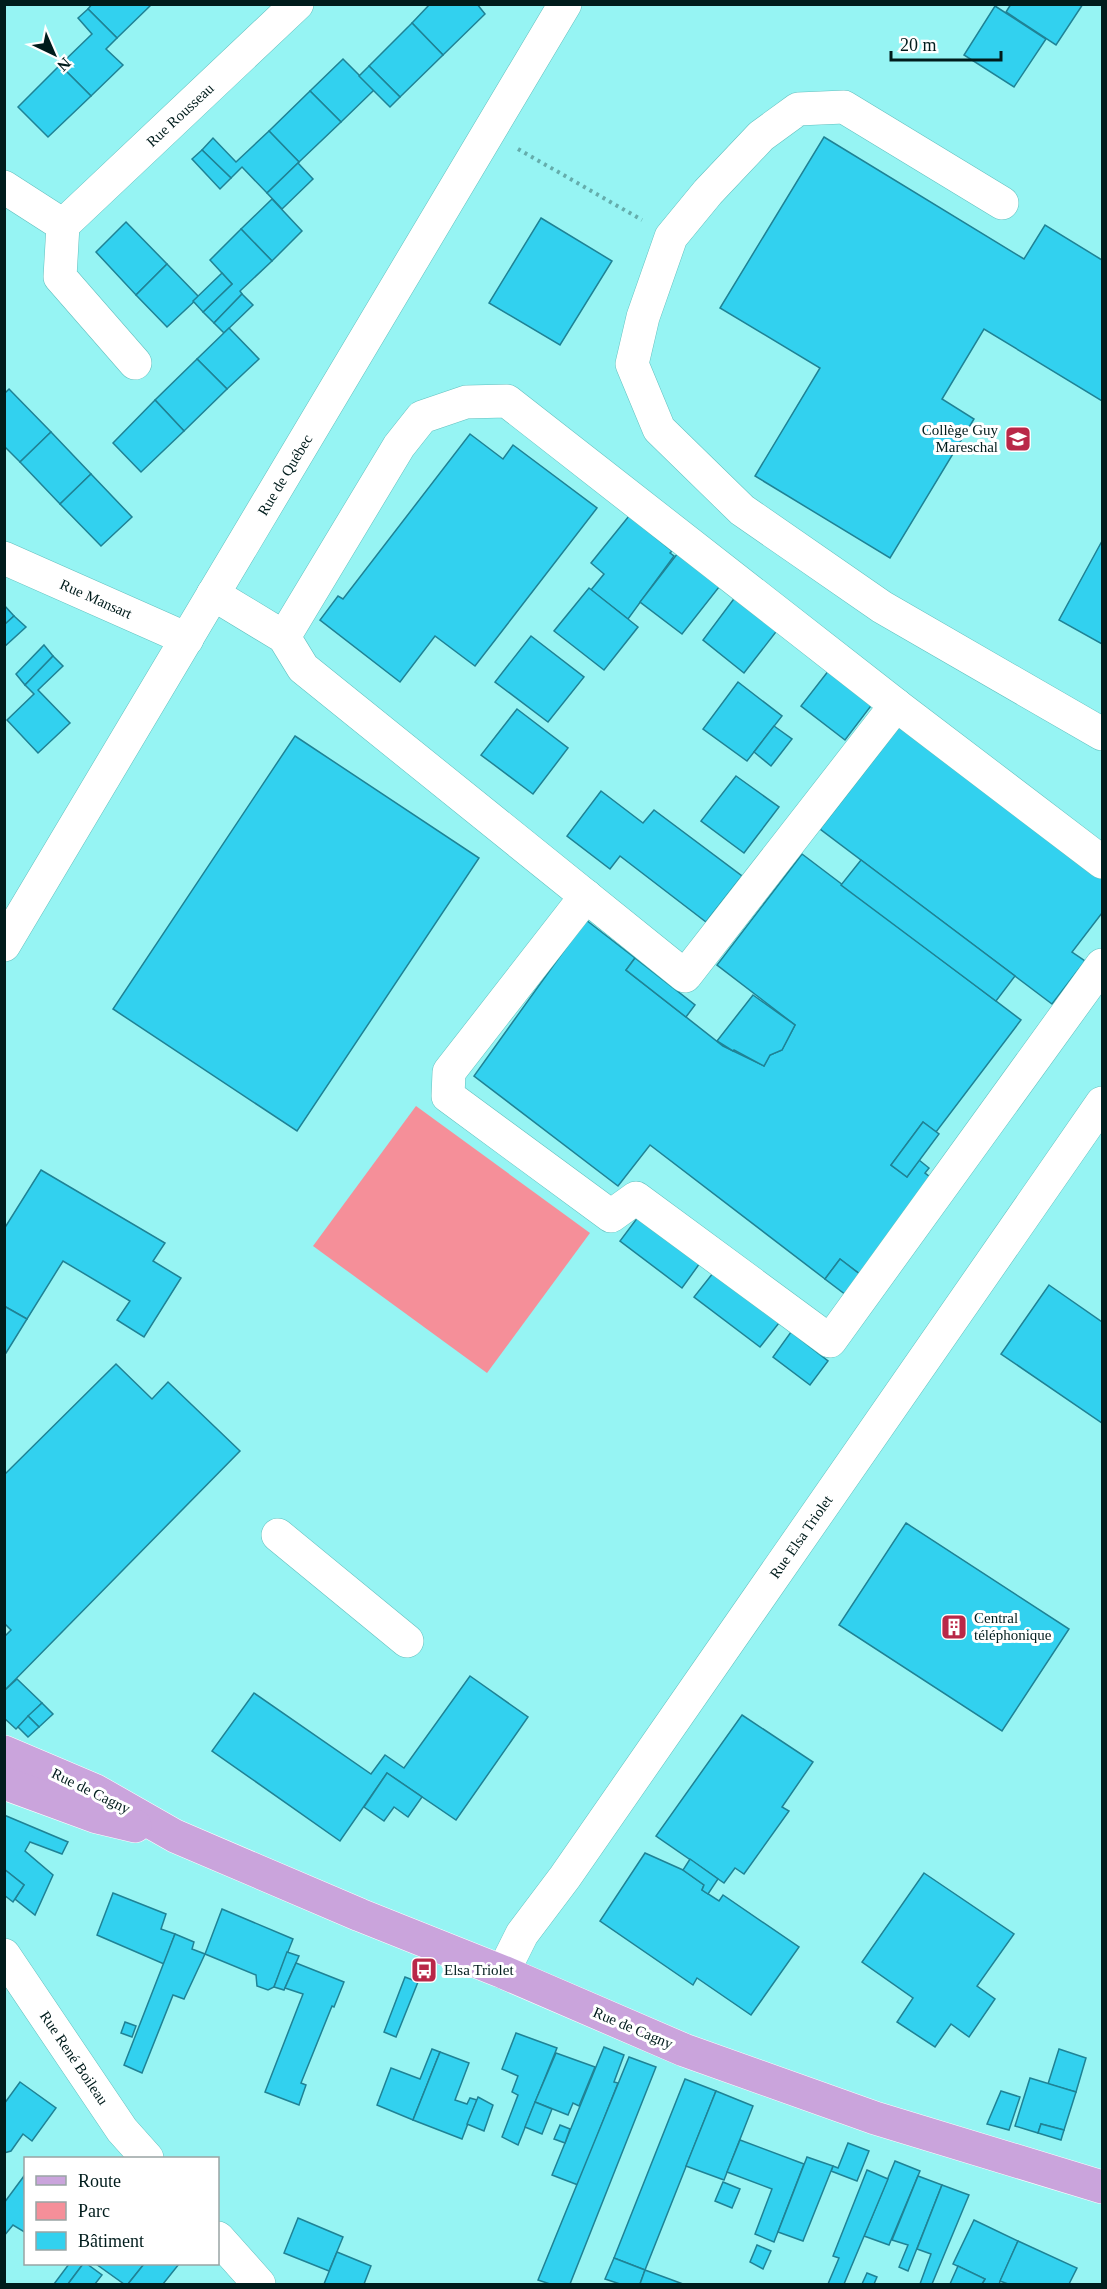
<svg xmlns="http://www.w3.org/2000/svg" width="1107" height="2289" font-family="'Times New Roman',serif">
<rect width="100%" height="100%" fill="#96f4f3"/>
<path fill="#f58f99" d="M416 1106 590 1233 487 1373 313 1246Z"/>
<g fill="#32d1ef" stroke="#1f8295" stroke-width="1.5">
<path d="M92 4H152L117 38 88 9Z"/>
<path d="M430 4H477L485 14 443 55 412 23Z"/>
<path d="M1011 4H1083L1056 45 1006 12Z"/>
<path d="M995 6 1046 39 1014 87 964 55Z"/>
<path d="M88 9 117 38 106 49 123 65 91 96 60 65 92 34 78 18Z"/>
<path d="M412 23 443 55 400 97 369 66Z"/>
<path d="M343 59 374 90 341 122 310 91Z"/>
<path d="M60 65 91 96 48 137 18 107Z"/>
<path d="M369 66 400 97 390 107 359 76Z"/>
<path d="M310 91 341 122 299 162 269 131Z"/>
<path d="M269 131 299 162 267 193 242 167 231 178 202 150 213 138 236 162Z"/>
<path d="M824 137 1024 259 1045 225 1102 260V401L984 329 942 399 974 419 890 558 755 476 820 368 720 308Z"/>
<path d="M202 150 231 178 220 189 192 159Z"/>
<path d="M298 163 313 179 282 209 267 193Z"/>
<path d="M272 199 302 231 272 261 241 229Z"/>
<path d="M541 218 612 261 560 345 489 303Z"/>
<path d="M126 222 167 264 136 295 96 252Z"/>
<path d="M241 229 272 261 240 291 242 294 214 323 203 312 232 284 210 260Z"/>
<path d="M167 264 199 297 167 327 136 295Z"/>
<path d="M222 273 232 284 203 312 193 301Z"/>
<path d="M242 294 253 305 224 333 214 323Z"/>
<path d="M229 328 259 359 227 389 197 359Z"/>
<path d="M197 359 227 389 184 431 155 400Z"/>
<path d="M9 389 51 432 20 462 4 446V394Z"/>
<path d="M155 400 184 431 141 472 113 443Z"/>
<path d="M51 432 91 474 60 504 20 462Z"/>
<path d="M470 434 503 459 513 445 597 508 475 666 435 636 400 682 320 620 338 596 343 599Z"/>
<path d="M91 474 132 517 101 546 60 504Z"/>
<path d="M629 516 672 551 670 553 674 556 628 619 591 590 604 574 591 563Z"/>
<path d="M1102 541V644L1059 620Z"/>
<path d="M681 549 723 582 682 634 640 602Z"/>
<path d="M589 588 638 627 604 670 554 631Z"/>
<path d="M736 596 779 628 744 673 703 640Z"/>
<path d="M4 605 14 616 4 625Z"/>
<path d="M14 616 26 627 4 647V625Z"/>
<path d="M531 636 584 677 548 722 495 682Z"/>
<path d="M44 645 53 656 25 685 16 674Z"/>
<path d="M53 656 63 666 38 690 70 723 38 753 7 720 34 694 25 685Z"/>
<path d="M836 661 880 694 845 740 801 706Z"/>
<path d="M738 682 782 716 747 761 703 729Z"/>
<path d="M517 709 568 748 533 794 481 755Z"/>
<path d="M906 718 1102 867V913L1072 952 1085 961 1052 1004 820 829Z"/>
<path d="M774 726 792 739 771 766 754 752Z"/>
<path d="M295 736 479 858 297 1131 113 1009Z"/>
<path d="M736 776 779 807 744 853 701 821Z"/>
<path d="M601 791 643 823 654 810 742 876 706 922 620 856 610 869 567 836Z"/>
<path d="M802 854 1021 1020 936 1132 923 1122 891 1165 907 1177 919 1160 929 1168 925 1173 934 1180 861 1275 840 1259 825 1279 650 1145 618 1186 474 1076 586 920 635 958 626 970 723 1046 764 1066 770 1055 782 1050 795 1025 717 965Z"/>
<path d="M861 860 1015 976 996 1001 841 885Z"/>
<path d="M635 958 695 1005 686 1017 626 970Z"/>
<path d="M753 995 795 1025 782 1050 770 1055 764 1066 734 1050 733 1051 717 1041Z"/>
<path d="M923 1122 939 1134 907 1177 891 1165Z"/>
<path d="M41 1170 165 1243 153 1261 181 1278 144 1337 117 1320 130 1301 63 1261 27 1319 4 1306V1229Z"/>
<path d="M638 1217 700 1263 682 1288 620 1241Z"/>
<path d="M840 1259 861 1275 846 1295 825 1279Z"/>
<path d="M713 1273 779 1323 760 1347 694 1297Z"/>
<path d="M1049 1285 1102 1322V1423L1001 1354Z"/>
<path d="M4 1306 27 1319 6 1353 4 1352Z"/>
<path d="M791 1332 828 1361 810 1385 773 1357Z"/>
<path d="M116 1364 152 1399 168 1382 240 1451 4 1691V1637L11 1630 4 1623V1475Z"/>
<path d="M906 1523 1069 1629 1002 1731 839 1625Z"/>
<path d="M470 1676 528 1717 456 1820 387 1773 340 1841 212 1751 254 1693 371 1774 385 1755 404 1768Z"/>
<path d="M17 1679 42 1703 16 1729 4 1718V1691Z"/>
<path d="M42 1703 53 1714 39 1727 28 1716Z"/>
<path d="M742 1715 813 1762 782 1807 789 1811 744 1874 735 1868 724 1883 656 1836Z"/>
<path d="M28 1716 39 1727 28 1737 18 1727Z"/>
<path d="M387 1773 422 1797 408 1817 394 1807 384 1821 364 1807Z"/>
<path d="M4 1815 68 1842 62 1854 30 1842 25 1851 53 1875 35 1915 15 1899 24 1885 4 1869Z"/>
<path d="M645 1853 683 1870 704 1885 702 1890 719 1901 723 1895 799 1947 751 2015 697 1978 693 1985 600 1921Z"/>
<path d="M690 1859 718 1879 708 1894 702 1890 704 1885 683 1870Z"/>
<path d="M4 1869 24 1885 13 1902 4 1895Z"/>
<path d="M924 1873 1014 1934 977 1986 995 1999 969 2037 951 2024 935 2047 897 2022 913 1998 862 1962Z"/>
<path d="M113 1893 166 1914 161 1929 175 1934 164 1964 97 1935Z"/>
<path d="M222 1909 293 1939 274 1987 268 1990 257 1986 256 1975 205 1954Z"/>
<path d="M175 1934 194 1942 192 1949 205 1954 184 1999 173 1995 142 2073 124 2065Z"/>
<path d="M287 1952 299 1956 284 1990 274 1987Z"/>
<path d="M296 1963 344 1982 334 2007 332 2006 301 2083 306 2085 299 2105 265 2092 303 1994 285 1988Z"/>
<path d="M405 1977 418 1982 396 2037 384 2032Z"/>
<path d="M125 2022 136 2026 132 2037 121 2033Z"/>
<path d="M516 2033 557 2048 518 2145 502 2137 518 2095 512 2092 518 2076 502 2069Z"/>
<path d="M604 2047 624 2055 614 2082 618 2083 578 2185 552 2175Z"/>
<path d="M432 2049 440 2052 413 2120 377 2105 391 2068 420 2079Z"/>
<path d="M1059 2049 1086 2058 1076 2092 1048 2084Z"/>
<path d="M440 2052 469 2063 455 2100 467 2104 470 2098 477 2100 462 2139 413 2120Z"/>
<path d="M556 2053 595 2067 579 2106 573 2103 568 2115 535 2102Z"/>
<path d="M629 2057 656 2067 570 2284H550L538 2280Z"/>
<path d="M1030 2078 1076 2092 1064 2130 1041 2124 1038 2133 1015 2126Z"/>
<path d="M685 2079 716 2091 645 2270 614 2258Z"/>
<path d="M20 2082 56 2108 32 2141 23 2134 11 2151 4 2153V2104Z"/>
<path d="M716 2091 753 2106 724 2180 686 2166Z"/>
<path d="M1001 2091 1020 2097 1009 2130 987 2124Z"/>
<path d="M478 2097 493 2105 484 2131 467 2124Z"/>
<path d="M535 2102 552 2109 542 2134 525 2127Z"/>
<path d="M1041 2124 1064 2130 1061 2140 1038 2133Z"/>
<path d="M560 2125 570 2129 565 2143 554 2139Z"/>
<path d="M740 2140 804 2164 774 2242 755 2234 772 2189 727 2172Z"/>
<path d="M848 2143 869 2151 857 2181 831 2171 833 2166 838 2168Z"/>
<path d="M807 2157 833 2166 803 2241 778 2232Z"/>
<path d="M895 2161 920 2171 889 2245 864 2236Z"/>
<path d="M867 2170 888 2179 844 2284H828L839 2258 833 2256Z"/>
<path d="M24 2176 26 2233 13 2225 4 2236V2203Z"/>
<path d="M918 2176 942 2185 908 2271 899 2267 908 2245 892 2240Z"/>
<path d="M723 2182 740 2189 732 2208 715 2201Z"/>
<path d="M942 2185 969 2195 932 2284H920L931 2254 917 2249Z"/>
<path d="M298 2218 343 2237 329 2271 284 2253Z"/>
<path d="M974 2220 1018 2241 999 2284H982L985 2279 953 2264Z"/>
<path d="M1018 2241 1077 2268 1069 2284H1008L1000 2281Z"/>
<path d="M757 2245 771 2251 763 2269 750 2262Z"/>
<path d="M337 2252 371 2266 364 2284H324Z"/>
<path d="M614 2258 645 2270 640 2284H620L605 2279Z"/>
<path d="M69 2264H83L68 2284H54Z"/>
<path d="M83 2264H87L102 2275 95 2284H68Z"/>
<path d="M96 2264H144L128 2284H124Z"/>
<path d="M144 2264H179L163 2284H128Z"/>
<path d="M958 2266 985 2279 982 2284H950Z"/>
<path d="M645 2270 683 2284H640Z"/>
<path d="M867 2273 877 2277 874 2284H862Z"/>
</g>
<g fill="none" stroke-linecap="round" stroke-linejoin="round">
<defs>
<g id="minor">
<path d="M4 187 63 225 297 4"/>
<path d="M1002 203 844 107 798 109 761 136 708 192 671 237 643 317 632 364 659 429 742 510 882 607 1102 734"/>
<path d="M63 225 60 277 135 363"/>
<path d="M4 558 187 639"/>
<path d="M213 594 284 637 303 668 685 976 896 705 507 401 466 402 422 417 399 446 284 637"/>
<path d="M896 705 1102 862"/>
<path d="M586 896 449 1072 448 1096 611 1216 636 1198 830 1341 1102 965"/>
<path d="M4 945 565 4"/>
<path d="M278 1535 407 1641"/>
<path d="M4 1955 122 2130 147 2158"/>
<path d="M503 1972 522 1934 565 1877 1102 1103"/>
<path d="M218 2238 259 2284"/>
</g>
<g id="major">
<path d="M4 1752 96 1791 175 1836 360 1915 503 1972 684 2050 875 2118 1102 2187"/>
<path d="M4 1783 97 1817 135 1826"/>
</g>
</defs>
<use href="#minor" stroke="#62c0bf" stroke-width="34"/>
<use href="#major" stroke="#fff" stroke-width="34"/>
<path stroke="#65adac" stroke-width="4" stroke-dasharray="3 4.5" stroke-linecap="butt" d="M518 149 642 220"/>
<use href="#minor" stroke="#fff" stroke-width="33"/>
<use href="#major" stroke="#caa4dc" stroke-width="33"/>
</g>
<defs>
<symbol id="school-square" viewBox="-11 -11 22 22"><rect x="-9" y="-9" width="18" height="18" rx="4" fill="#b92848" stroke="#fff"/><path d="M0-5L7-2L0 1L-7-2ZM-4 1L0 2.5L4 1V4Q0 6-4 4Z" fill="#fff"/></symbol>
<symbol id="building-square" viewBox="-11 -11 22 22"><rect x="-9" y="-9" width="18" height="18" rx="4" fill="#b92848" stroke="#fff"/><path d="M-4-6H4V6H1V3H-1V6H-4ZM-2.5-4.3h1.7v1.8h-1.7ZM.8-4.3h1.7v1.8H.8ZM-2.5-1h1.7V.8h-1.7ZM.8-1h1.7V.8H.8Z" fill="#fff"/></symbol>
<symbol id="bus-square" viewBox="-11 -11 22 22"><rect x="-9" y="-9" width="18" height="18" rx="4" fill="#b92848" stroke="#fff"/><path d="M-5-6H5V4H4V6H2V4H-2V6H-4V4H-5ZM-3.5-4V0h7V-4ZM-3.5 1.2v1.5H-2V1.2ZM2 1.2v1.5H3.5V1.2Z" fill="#fff"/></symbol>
</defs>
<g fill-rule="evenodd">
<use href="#school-square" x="1003" y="424" width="30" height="30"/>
<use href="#building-square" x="939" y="1612" width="30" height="30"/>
<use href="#bus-square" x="409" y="1955" width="30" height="30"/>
</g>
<g text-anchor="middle" stroke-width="6" stroke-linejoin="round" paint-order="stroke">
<g font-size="15" fill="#001c1c" stroke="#fff">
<text transform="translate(180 115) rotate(-43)" y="5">Rue Rousseau</text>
<text transform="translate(285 475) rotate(-59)" y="5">Rue de Québec</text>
<text transform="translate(96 599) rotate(24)" y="5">Rue Mansart</text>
<text transform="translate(801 1537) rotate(-55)" y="5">Rue Elsa Triolet</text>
<text transform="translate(91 1791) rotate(26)" y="5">Rue de Cagny</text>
<text transform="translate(633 2028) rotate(23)" y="5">Rue de Cagny</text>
<text transform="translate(74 2058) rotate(56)" y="5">Rue René Boileau</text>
</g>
<g font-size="15" fill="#001c1c" stroke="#fff" text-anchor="start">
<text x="998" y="435" text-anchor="end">Collège Guy<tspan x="998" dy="17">Mareschal</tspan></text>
<text x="974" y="1623">Central<tspan x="974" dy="17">téléphonique</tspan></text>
<text x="444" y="1975">Elsa Triolet</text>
</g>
</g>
<rect width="1107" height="2289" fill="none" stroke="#001c1c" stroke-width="12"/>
<rect x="24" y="2157" width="195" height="108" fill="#ffffff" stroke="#99a4a4" stroke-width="1.5"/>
<rect x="36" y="2176" width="30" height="9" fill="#caa4dc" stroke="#99a4a4" stroke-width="1.5"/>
<text x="78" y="2187" font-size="18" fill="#001c1c">Route</text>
<rect x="36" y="2202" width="30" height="18" fill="#f58f99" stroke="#99a4a4" stroke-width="1.5"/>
<text x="78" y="2217" font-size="18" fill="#001c1c">Parc</text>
<rect x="36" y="2232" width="30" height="18" fill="#32d1ef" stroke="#99a4a4" stroke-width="1.5"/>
<text x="78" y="2247" font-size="18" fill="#001c1c">Bâtiment</text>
<g transform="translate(54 54) rotate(136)" stroke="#ffffff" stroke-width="4.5" paint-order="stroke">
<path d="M0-4.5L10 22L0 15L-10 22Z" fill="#001c1c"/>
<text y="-9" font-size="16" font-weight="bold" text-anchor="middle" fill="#001c1c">N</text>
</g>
<path d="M891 51v9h110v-9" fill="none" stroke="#001c1c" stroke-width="3"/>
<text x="900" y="51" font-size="18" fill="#001c1c" stroke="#ffffff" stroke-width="4.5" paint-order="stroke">20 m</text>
</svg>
